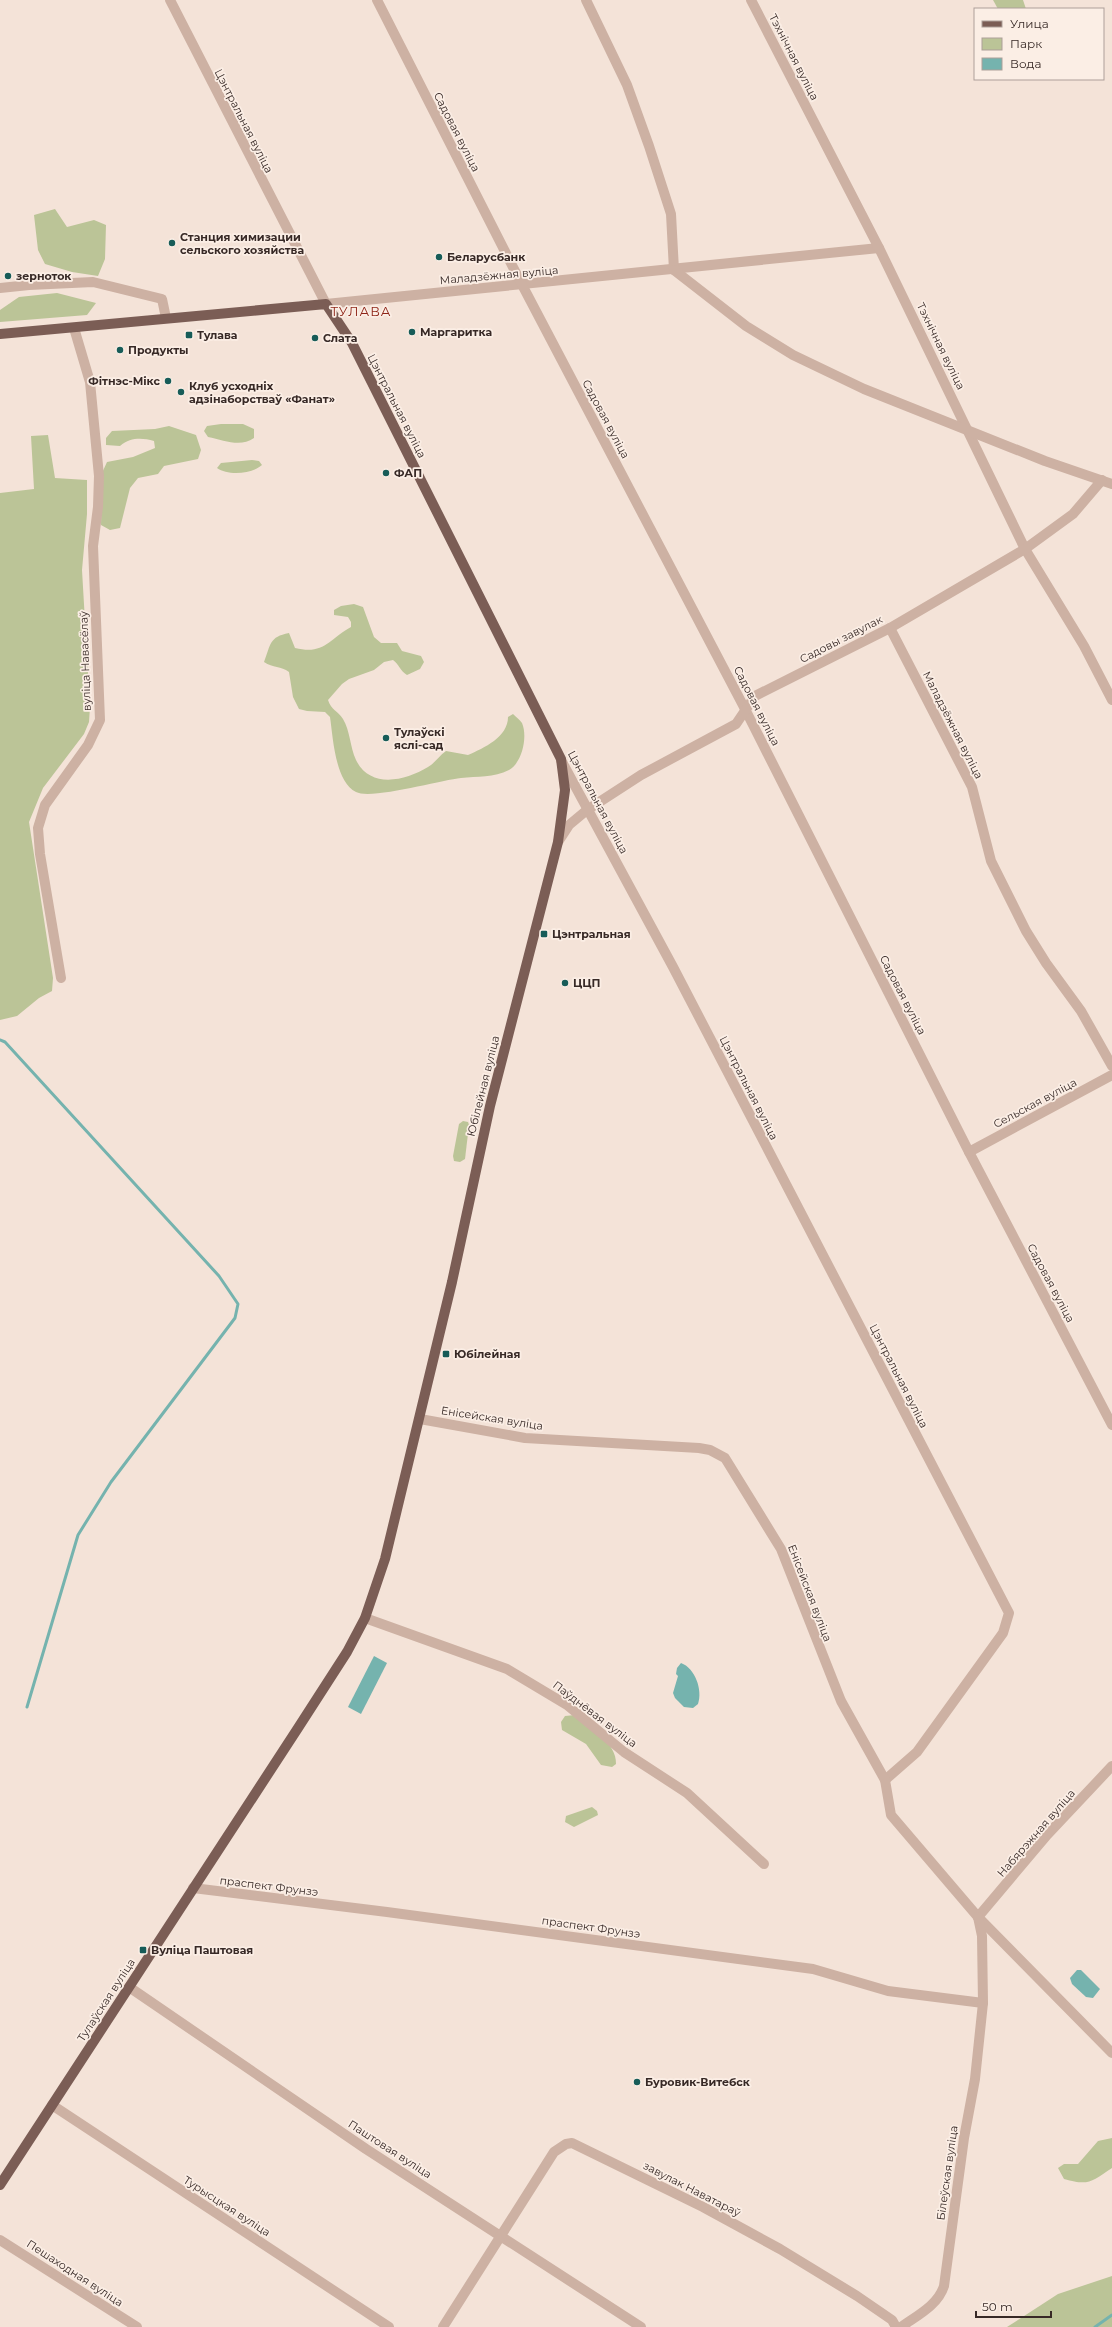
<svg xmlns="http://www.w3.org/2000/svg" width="1112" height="2327" font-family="Montserrat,sans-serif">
<rect width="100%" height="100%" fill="#f4e3d8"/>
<g fill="#bbc497">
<path d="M993 0H1023L1026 9H998Z"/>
<path d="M55 209 67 227 94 220 106 225 105 259 98 276 72 272 45 264 38 250 34 215Z"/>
<path d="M57 293 96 303 87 315 0 322V310L19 297Z"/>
<path d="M221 424H243L254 429V438C240 448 224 440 208 437L204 431 207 426Z"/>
<path d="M169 426 196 435 201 450 198 459 164 466 158 474 138 478 130 488 120 528 110 530 101 525 102 473 107 462 133 457 155 448 154 441C142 438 131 437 120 446L106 445V438L112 431 155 429Z"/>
<path d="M48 435 55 478 87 480V514L82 570 90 707 89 722 84 734 43 788 29 822 53 978 52 991 39 998 17 1016 0 1020V493L34 489 31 436Z"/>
<path d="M252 460 259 461 262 465C252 474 228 476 217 468L221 463Z"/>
<path d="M354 604 363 607 374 637 381 643H397L402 651 421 656 424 662 420 669 407 675C400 671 399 664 393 660L384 662 374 670 349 679 342 684 328 700C331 710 338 711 343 719 350 730 350 747 356 760 370 789 405 781 428 767 435 763 439 756 446 751L468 755C484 748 508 737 508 717L513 714C516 717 520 720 522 723 528 737 522 763 509 770 494 778 477 776 461 778 441 780 371 800 356 792 335 782 333 737 330 717L325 712 307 711 299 709 293 697 289 672C281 666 273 668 264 662 271 644 269 637 289 633L295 648C324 655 328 640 351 627V622L348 617 334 615V610L341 606Z"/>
<path d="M463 1121 468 1122 469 1125 465 1159 460 1162 454 1161 453 1156 459 1124Z"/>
<path d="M575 1715C590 1727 617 1743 616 1764L612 1767 601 1765 586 1744 562 1730 561 1722 565 1716Z"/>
<path d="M592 1807 597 1811 598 1815 574 1827 565 1822 566 1816Z"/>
<path d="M1112 2138V2168C1091 2182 1089 2186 1064 2179L1058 2168 1064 2164H1078L1098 2141Z"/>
<path d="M1112 2276V2327H1007L1058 2294Z"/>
</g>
<g fill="#75b3ae">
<path d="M374 1656 387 1663 361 1714 348 1707Z"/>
<path d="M681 1663C695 1668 703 1690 698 1704L693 1708 684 1707 675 1698 673 1693 678 1676 676 1674 677 1668Z"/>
<path d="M1077 1970H1081L1100 1989 1093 1998 1086 1997 1072 1984 1070 1978Z"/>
</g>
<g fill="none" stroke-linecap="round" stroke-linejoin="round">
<g stroke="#75b3ae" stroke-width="3">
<path d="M0 1040 5 1042 219 1276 238 1304 235 1318 111 1482 78 1535 27 1707"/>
<path d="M1095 2327 1112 2315"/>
</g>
<g stroke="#cdb1a3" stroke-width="10">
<path d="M170 0 326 304 879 248"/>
<path d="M377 0 518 277 745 709 969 1152 1112 1425"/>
<path d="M586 0 627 85 649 146 671 214 674 270"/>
<path d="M751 0 879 248 1025 549 1084 646 1112 700"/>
<path d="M674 270 746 326 793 355 864 389 1045 461 1112 484"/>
<path d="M0 288 29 285 93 282 162 299 166 318"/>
<path d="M890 628 972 787 991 861 1026 931 1046 963 1081 1011 1112 1066"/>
<path d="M561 760 673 967 1009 1613 1003 1633 917 1752 885 1780"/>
<path d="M558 842 569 825 587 810 641 775 736 724 755 696 890 628 1025 549 1073 514 1102 480"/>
<path d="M61 978 40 854 38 828 45 805 88 745 100 720 93 546 98 507 99 476 90 382 74 328"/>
<path d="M969 1152 1112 1075"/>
<path d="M420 1419 525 1438 699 1448 710 1450 725 1458 781 1549 841 1701 885 1780 891 1815 978 1917 1112 2053"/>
<path d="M365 1618 507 1669 567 1705 624 1752 687 1793 764 1864"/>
<path d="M193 1888 387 1912 813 1969 888 1991 983 2003"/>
<path d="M978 1917 1047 1835 1112 1766"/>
<path d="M129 1987 366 2149 641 2327"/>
<path d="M52 2105 389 2327"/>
<path d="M0 2240 137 2327"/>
<path d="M443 2327 554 2152 566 2144 572 2143 703 2207 780 2249 857 2296 892 2320 896 2327"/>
<path d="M901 2327C918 2315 938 2305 944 2286L964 2138 975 2079 983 2003 982 1936 978 1917"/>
</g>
<path stroke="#7b5d55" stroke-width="10" d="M0 334 326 304 352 343 561 759 565 790 558 842 490 1106 452 1282 385 1559 365 1618 347 1652 298 1728 0 2185"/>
</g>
<g fill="#175c58" stroke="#fbeee5" stroke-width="1.5">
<circle cx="172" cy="243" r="4"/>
<circle cx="439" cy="257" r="4"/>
<circle cx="8" cy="276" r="4"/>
<circle cx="412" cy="332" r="4"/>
<rect x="185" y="331" width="8" height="8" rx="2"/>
<circle cx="315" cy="338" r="4"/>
<circle cx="120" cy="350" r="4"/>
<circle cx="168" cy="381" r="4"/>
<circle cx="181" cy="392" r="4"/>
<circle cx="386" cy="473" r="4"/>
<circle cx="386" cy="738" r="4"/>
<rect x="540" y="930" width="8" height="8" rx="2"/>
<circle cx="565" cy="983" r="4"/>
<rect x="442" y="1350" width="8" height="8" rx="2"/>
<rect x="139" y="1946" width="8" height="8" rx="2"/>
<circle cx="637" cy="2082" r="4"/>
</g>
<g text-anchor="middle" stroke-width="3.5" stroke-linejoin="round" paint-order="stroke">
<g font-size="11" fill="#372926" stroke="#fbeee5">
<text transform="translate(794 57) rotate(63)" y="4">Тэхнічная вуліца</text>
<text transform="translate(244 121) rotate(63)" y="4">Цэнтральная вуліца</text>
<text transform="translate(457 132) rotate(63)" y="4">Садовая вуліца</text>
<text transform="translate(499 275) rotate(-5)" y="4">Маладзёжная вуліца</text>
<text transform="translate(941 346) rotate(64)" y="4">Тэхнічная вуліца</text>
<text transform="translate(397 406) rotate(63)" y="4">Цэнтральная вуліца</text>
<text transform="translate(606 419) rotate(62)" y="4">Садовая вуліца</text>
<text transform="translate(841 639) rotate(-27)" y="4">Садовы завулак</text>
<text transform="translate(85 661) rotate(-92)" y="4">вуліца Навасёлаў</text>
<text transform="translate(757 706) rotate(63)" y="4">Садовая вуліца</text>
<text transform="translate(953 725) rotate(63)" y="4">Маладзёжная вуліца</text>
<text transform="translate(598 802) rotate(62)" y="4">Цэнтральная вуліца</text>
<text transform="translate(903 995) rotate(63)" y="4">Садовая вуліца</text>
<text transform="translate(483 1086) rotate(-76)" y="4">Юбілейная вуліца</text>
<text transform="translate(749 1088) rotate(63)" y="4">Цэнтральная вуліца</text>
<text transform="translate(1035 1103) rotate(-28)" y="4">Сельская вуліца</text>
<text transform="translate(1051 1283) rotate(62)" y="4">Садовая вуліца</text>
<text transform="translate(899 1376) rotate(63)" y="4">Цэнтральная вуліца</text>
<text transform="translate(492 1418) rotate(9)" y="4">Енісейская вуліца</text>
<text transform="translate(810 1593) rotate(69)" y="4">Енісейская вуліца</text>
<text transform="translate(595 1714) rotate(37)" y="4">Паўднёвая вуліца</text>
<text transform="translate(1036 1833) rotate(-49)" y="4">Набярэжная вуліца</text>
<text transform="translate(269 1886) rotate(7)" y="4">праспект Фрунзэ</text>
<text transform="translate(591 1927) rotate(8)" y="4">праспект Фрунзэ</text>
<text transform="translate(106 2000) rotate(-57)" y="4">Тулаўская вуліца</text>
<text transform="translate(390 2149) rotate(33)" y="4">Паштовая вуліца</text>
<text transform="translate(947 2173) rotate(-82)" y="4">Білеўская вуліца</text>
<text transform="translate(692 2189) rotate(27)" y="4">завулак Наватараў</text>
<text transform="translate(227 2206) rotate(33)" y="4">Турысцкая вуліца</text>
<text transform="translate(75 2273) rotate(33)" y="4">Пешаходная вуліца</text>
</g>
<g font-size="11" font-weight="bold" fill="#372926" stroke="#fbeee5" text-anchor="start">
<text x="180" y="241">Станция химизации<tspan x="180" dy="13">сельского хозяйства</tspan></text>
<text x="447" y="261">Беларусбанк</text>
<text x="16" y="280">зерноток</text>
<text x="420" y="336">Маргаритка</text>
<text x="197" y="339">Тулава</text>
<text x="323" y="342">Слата</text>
<text x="128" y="354">Продукты</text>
<text x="160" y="385" text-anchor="end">Фітнэс-Мікс</text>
<text x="189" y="390">Клуб усходніх<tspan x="189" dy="13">адзінаборстваў «Фанат»</tspan></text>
<text x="394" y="477">ФАП</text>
<text x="394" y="736">Тулаўскі<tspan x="394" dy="13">яслі-сад</tspan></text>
<text x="552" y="938">Цэнтральная</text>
<text x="573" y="987">ЦЦП</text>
<text x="454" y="1358">Юбілейная</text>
<text x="151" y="1954">Вуліца Паштовая</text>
<text x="645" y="2086">Буровик-Витебск</text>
</g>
<g font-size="13" letter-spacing="1" fill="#8e2417" stroke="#fbeee5">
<text x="361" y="316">ТУЛАВА</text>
</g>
</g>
<rect x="974" y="8" width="130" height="72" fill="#fbeee5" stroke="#ad9f99"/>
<rect x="982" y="21" width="20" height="6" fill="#7b5d55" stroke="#ad9f99"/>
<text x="1010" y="28" font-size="12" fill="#372926">Улица</text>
<rect x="982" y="38" width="20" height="12" fill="#bbc497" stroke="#ad9f99"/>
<text x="1010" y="48" font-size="12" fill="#372926">Парк</text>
<rect x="982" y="58" width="20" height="12" fill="#75b3ae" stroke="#ad9f99"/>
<text x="1010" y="68" font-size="12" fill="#372926">Вода</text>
<path d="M976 2311v6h75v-6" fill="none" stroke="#372926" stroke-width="2"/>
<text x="982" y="2311" font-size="12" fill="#372926" stroke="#fbeee5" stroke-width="3" paint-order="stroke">50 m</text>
</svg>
